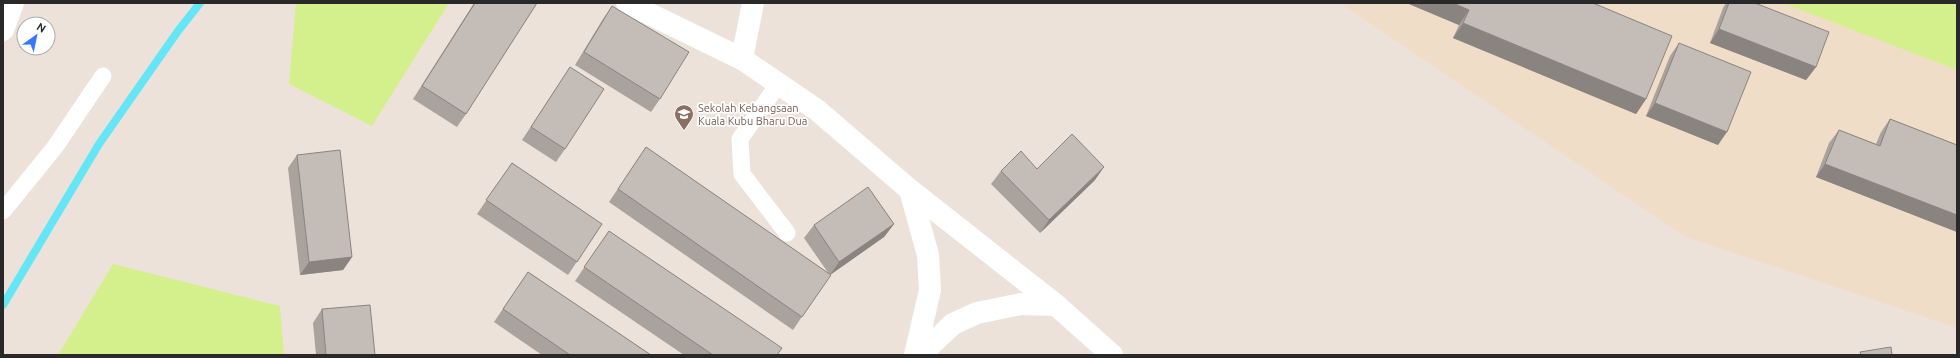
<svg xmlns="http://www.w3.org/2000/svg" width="1960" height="358" font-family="Ubuntu,sans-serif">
<rect width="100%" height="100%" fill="#ede2da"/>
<path fill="#f0ddc8" d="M1340 3H1957V328L1685 237Z"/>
<g fill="#d4f08c">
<path d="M296 3H449L372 126 289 84Z"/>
<path d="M1783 3H1957V70Z"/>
<path d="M113 264 280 306 284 355H58Z"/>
</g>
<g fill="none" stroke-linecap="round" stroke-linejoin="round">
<path stroke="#64e6f7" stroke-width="8" d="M3 305 99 144 178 31 200 3"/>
<g stroke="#fff" stroke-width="17">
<path d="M779 83 740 139 742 174 787 233"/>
<path d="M3 211 55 147 103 76"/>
</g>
<g stroke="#fff" stroke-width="22">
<path d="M627 3 742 59 817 110 910 190 1056 305 1112 355"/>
<path d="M742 59 753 3"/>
<path d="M910 190 928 255 930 290 915 355"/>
<path d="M920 355 953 324 977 313 1021 304 1056 305"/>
</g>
<path stroke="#fff" stroke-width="22" d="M3 30 13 3"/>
</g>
<g fill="#a9a29d">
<path d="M474 3H537L466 114 457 127 413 99Z"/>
<path d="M1410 3H1593L1646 99 1636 114 1453 38 1459 25 1409 4Z"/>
<path d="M1726 3H1755L1816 67 1806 80 1710 43 1723 8Z"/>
<path d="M612 6 660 99 651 112 575 65 603 19Z"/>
<path d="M1679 43 1718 145 1646 116 1670 56Z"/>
<path d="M570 67 565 149 556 162 522 140Z"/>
<path d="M1890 119 1957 145V232L1816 177 1829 143 1839 130 1876 144 1881 132Z"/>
<path d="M646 147 829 274 804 238 814 225 894 224 884 237 830 275 793 330 609 202Z"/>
<path d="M297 155 352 257 343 270 300 275 288 168Z"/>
<path d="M512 163 602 224 568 275 477 214Z"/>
<path d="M1037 169 1095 180 1040 233 991 184 1001 171Z"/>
<path d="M609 231 777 355H684L575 281Z"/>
<path d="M528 272 651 355H542L494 322Z"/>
<path d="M322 309 375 355H316L313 323Z"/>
</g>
<g fill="#898480">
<path d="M1410 3H1453L1469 10 1459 25 1409 4Z"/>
<path d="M1463 23 1646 99 1636 114 1453 38Z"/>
<path d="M1719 29 1816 67 1806 80 1710 43Z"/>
<path d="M1655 103 1727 132 1718 145 1646 116Z"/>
<path d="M1825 164 1957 215V232L1816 177Z"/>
<path d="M1104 167 1095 180 1040 233 1049 220Z"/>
<path d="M894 224 884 237 830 275 839 262Z"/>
<path d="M352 257 343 270 300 275 309 262Z"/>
</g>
<g fill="#c4bcb7" stroke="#898480">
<path d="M475 3H537L466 114 422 86Z"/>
<path d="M1453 3H1593L1672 36 1646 99 1463 23 1469 10Z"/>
<path d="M1729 3H1755L1829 32 1816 67 1719 29Z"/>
<path d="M612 6 689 52 660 99 584 52Z"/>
<path d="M1679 43 1751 72 1727 132 1655 103Z"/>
<path d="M570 67 604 89 565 149 531 127Z"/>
<path d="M1890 119 1957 145V215L1825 164 1839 130 1880 146Z"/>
<path d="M1072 134 1104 167 1049 220 1001 171 1021 151 1037 169Z"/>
<path d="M646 147 831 275 802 317 618 189Z"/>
<path d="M340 150 352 257 309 262 297 155Z"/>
<path d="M512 163 602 224 577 262 486 200Z"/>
<path d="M868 187 894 224 839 262 814 225Z"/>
<path d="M609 231 782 348 777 355H713L584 267Z"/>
<path d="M528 272 651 355H570L503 309Z"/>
<path d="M370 305 375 355H326L322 309Z"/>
<path d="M1891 347 1892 355H1861L1860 352Z"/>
</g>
<defs>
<symbol id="school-pin" viewBox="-11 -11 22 30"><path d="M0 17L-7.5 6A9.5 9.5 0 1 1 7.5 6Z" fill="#8d6e63" stroke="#fff"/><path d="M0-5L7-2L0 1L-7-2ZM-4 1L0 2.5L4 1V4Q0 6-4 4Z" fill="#fff"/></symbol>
</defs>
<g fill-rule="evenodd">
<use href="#school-pin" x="673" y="103" width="22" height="30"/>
</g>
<g text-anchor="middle" stroke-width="3.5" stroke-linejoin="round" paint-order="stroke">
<g font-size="11" fill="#785e54" stroke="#fff" text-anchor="start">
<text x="698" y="112">Sekolah Kebangsaan<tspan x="698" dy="13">Kuala Kubu Bharu Dua</tspan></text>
</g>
</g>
<rect width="1960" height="358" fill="none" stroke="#292929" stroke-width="8"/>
<g transform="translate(36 36) rotate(33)"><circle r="19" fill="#ffffff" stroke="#a9a9a9"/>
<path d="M0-3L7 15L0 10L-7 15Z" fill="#3578ff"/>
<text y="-6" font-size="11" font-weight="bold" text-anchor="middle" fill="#292929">N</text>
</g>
</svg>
